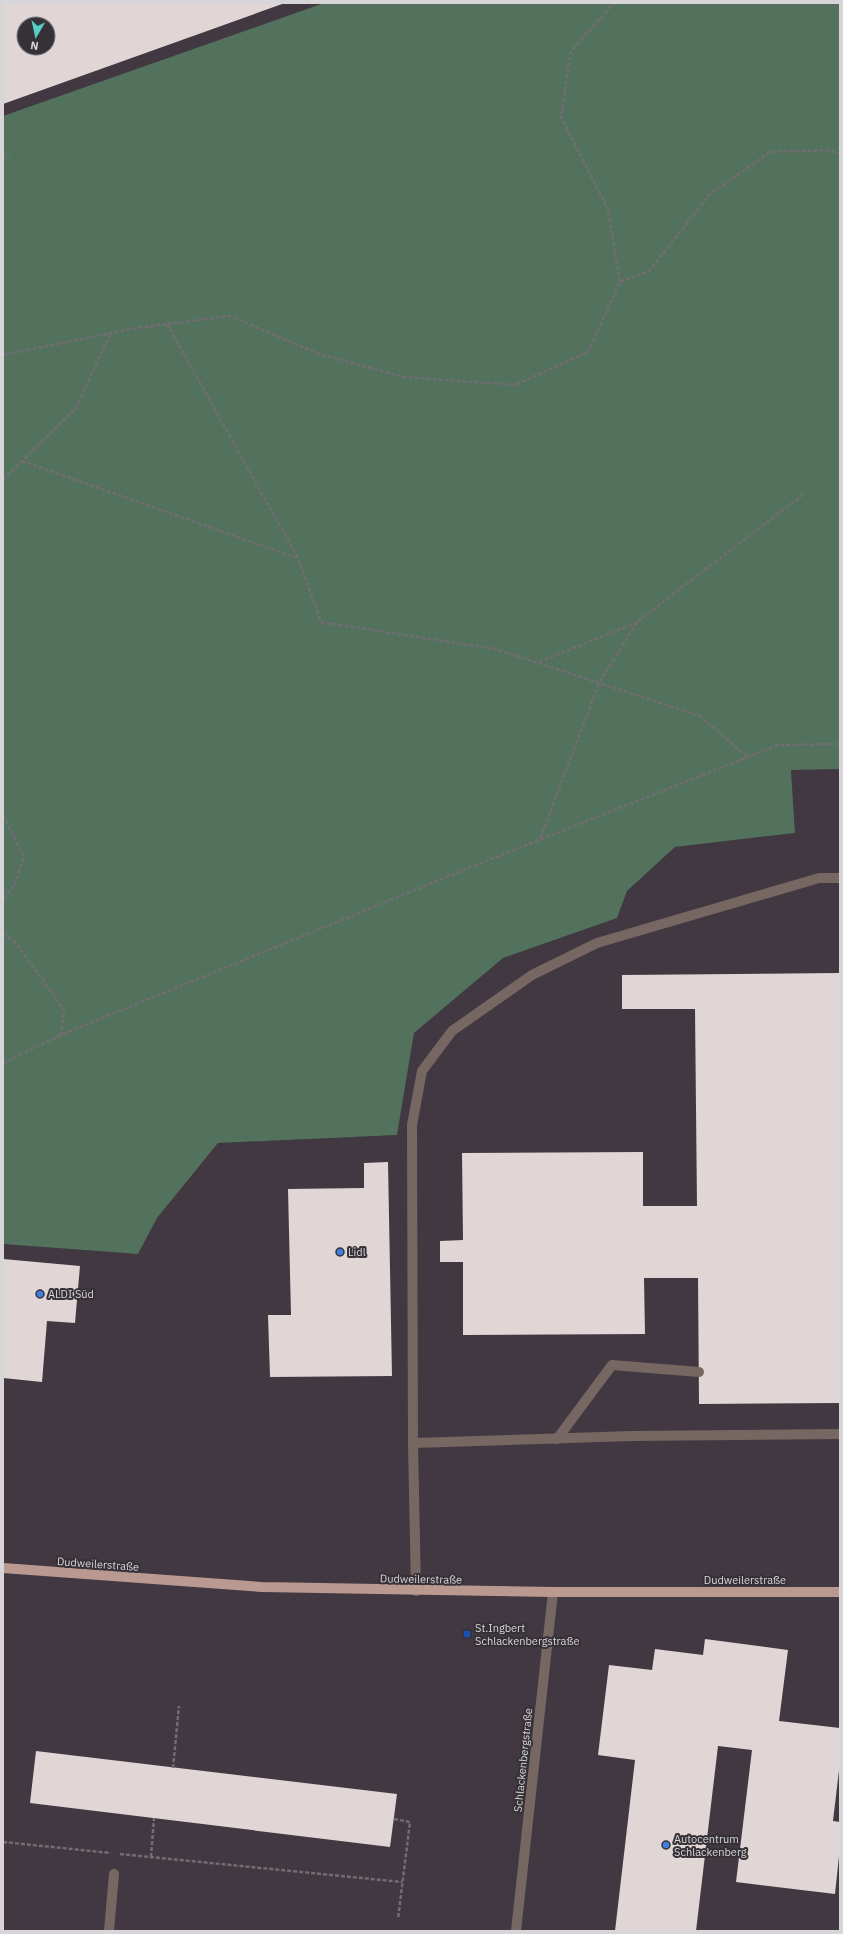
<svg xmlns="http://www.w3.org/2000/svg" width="843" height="1934" font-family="'IBM Plex Sans',sans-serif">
<rect width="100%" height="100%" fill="#353136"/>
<g fill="#423842" fill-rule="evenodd">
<path d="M3 3H392L3 139ZM24 24H48V48H24Z"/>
<path d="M840 769V1931H3V1244L138 1254 157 1218 218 1143 397 1135 414 1033 503 958 616 918 627 891 675 847 795 833 791 770Z"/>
</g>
<path fill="#53725d" d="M324 3H840V769L791 770 795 833 675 847 627 891 617 918 503 958 414 1033 397 1135 218 1143 157 1218 138 1254 3 1244V116Z"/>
<g fill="#e0d6d6" fill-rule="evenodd">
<path d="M3 3H285L3 104ZM24 24H48V48H24Z"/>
<path d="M840 973V1403L699 1404 698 1278H644L645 1334 463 1335V1262H440V1241L463 1240 462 1153 643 1152V1206H697L695 1009H622V975Z"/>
<path d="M388 1162 392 1376 270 1377 268 1315H291L288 1189 364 1188V1163Z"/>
<path d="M3 1259 80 1266 75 1323 47 1321 42 1382 3 1378Z"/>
<path d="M705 1639 788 1650 779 1721 840 1728V1762L833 1821 840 1822V1847L835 1894 736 1882 752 1750 718 1746 696 1931H615L635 1760 598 1755 609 1665 652 1670 655 1649 703 1655Z"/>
<path d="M36 1751 397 1794 390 1847 30 1803Z"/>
</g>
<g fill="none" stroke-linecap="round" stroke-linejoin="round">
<g stroke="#716d72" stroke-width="2.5" stroke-dasharray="4 2" stroke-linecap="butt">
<path d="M3 158 10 155"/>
<path d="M620 282 649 271 709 195 770 152 829 150 840 154"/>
<path d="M167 324 298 558 321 622 495 649 700 716 747 757"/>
<path d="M3 355 136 328 230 316 319 354 404 377 515 385 588 352 620 282 608 209 561 117 571 51 614 3"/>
<path d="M22 461 297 558"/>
<path d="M3 480 76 408 110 334"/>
<path d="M539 662 638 622"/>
<path d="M3 815 24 857 15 884 3 899"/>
<path d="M540 839 599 683 638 621 804 494"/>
<path d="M3 934 15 942 64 1010 61 1035"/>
<path d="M3 1063 61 1035 466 869 778 745 840 744"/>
<path d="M173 1768 179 1706"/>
<path d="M394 1819 410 1822 398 1919"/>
<path d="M3 1842 111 1853"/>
<path d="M120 1854 402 1882"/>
<path d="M151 1857 154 1818"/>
</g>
<g stroke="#776762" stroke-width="10">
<path d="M557 1439 612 1365 699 1372"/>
<path d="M413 1443 632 1436 840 1434"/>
<path d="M416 1591 413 1443 412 1125 422 1071 452 1031 532 975 597 943 819 878H840"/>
<path d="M109 1931 114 1874"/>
<path d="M516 1931 553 1592"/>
</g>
<path stroke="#ba9a90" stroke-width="10" d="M3 1568 262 1587 553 1592H840"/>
</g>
<g fill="#3f7fe0" stroke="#353136" stroke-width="1.5">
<circle cx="340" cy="1252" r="4"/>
<circle cx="40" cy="1294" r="4"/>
<circle cx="666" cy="1845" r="4"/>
</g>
<rect fill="#1a4fb4" stroke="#353136" stroke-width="1.5" x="463" y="1630" width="8" height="8" rx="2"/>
<g text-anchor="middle" stroke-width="4" stroke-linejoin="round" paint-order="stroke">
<g font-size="11" fill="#d8d5d8" stroke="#353136" text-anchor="start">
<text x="348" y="1256">Lidl</text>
<text x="48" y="1298">ALDI Süd</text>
<text x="475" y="1632">St.Ingbert<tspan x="475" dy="13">Schlackenbergstraße</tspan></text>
<text x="674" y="1843">Autocentrum<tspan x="674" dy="13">Schlackenberg</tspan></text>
</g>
<g font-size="11" fill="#d8d5d8" stroke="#353136">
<text transform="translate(98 1564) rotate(4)" y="4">Dudweilerstraße</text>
<text transform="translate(421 1579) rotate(1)" y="4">Dudweilerstraße</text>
<text x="745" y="1584">Dudweilerstraße</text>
<text transform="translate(523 1760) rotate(-84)" y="4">Schlackenbergstraße</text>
</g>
</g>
<rect width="843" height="1934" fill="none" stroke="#d8d5d8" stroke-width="8"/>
<g transform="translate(36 36) rotate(189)"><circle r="19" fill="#353136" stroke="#767377"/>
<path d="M0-3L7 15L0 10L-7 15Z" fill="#56cec4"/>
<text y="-6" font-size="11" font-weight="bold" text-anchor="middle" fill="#d8d5d8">N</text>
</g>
</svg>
